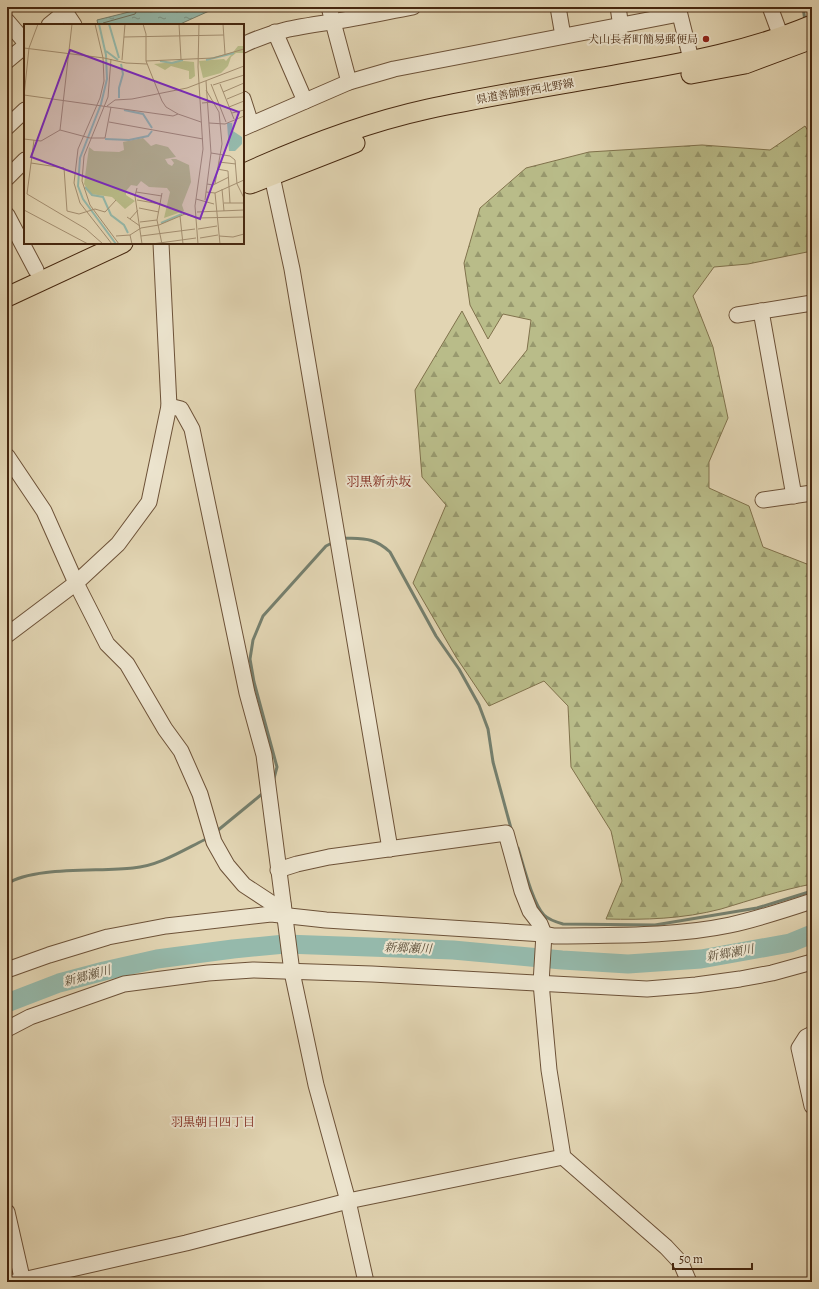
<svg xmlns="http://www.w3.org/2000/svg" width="819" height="1289" font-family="Alegreya,'Noto Serif JP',serif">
<defs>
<pattern id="forest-firs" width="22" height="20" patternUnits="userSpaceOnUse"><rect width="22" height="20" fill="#b9bc89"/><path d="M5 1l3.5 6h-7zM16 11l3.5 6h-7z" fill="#98996e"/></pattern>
<pattern id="water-ripples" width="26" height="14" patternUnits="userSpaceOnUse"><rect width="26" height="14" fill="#95b9ab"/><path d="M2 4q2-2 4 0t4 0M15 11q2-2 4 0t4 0" fill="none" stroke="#7b968a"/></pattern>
</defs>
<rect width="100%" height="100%" fill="#e2d5b3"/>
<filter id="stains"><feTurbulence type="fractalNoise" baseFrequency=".005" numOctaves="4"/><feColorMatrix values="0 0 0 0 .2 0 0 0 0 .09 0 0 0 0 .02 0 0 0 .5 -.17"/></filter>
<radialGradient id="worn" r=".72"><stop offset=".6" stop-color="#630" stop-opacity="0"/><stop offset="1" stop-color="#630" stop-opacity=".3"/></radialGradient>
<path fill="url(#forest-firs)" stroke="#80724c" d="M805 126 812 137V251L748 264 714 267 693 296 713 347 728 418 709 462V488L749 506 763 547 812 566V884C781 890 751 900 721 909 683 919 645 920 606 919L622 881 611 831 571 767 568 706 544 681 489 706 456 657 413 583 446 505 422 477 415 390 462 311 500 384 527 350 531 320 503 314 488 339 470 305 464 263 480 208 526 168 589 152 702 145 770 150Z"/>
<path fill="url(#water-ripples)" stroke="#757f6d" d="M136 7H218L178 25H98L97 20 133 11Z"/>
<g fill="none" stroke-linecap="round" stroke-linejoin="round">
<path stroke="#6e705d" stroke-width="1" d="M102 25 103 23 135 14 139 7"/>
<g stroke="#757f6d" stroke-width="3">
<path d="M803 7 805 21"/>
<path d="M808 46 812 77"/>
<path d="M343 538C364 539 374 537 390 552L436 636 459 669 479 705 488 729 493 762 512 832"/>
<path d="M273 782 277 767 254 682 250 659 253 640 263 616 326 546 330 544"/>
<path d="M217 831 262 794"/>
<path d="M518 848C523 864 533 904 544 915 549 920 556 922 563 924L655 925 757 908 812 891"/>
<path d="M7 884C33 866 100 872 133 868 158 866 182 851 204 840"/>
</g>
<path stroke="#95b9ab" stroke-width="19" d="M7 1003 59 983 104 971 157 959 233 949 285 944 453 950 562 960 628 964 701 959 790 943 812 934"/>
<defs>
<g id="minor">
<path d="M62 7 74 25"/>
<path d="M329 7 349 82"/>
<path d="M558 7 563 36"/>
<path d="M618 7 621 27"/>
<path d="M678 7 694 71"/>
<path d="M770 7 780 34"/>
<path d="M7 21 25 42"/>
<path d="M49 25 65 12"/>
<path d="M275 32 305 101"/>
<path d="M243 45C274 30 298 27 332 22 359 18 386 12 413 7"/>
<path d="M7 61 25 46"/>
<path d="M243 99 251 124"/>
<path d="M7 127 25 110"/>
<path d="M243 128 349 82 394 69 679 14"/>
<path d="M272 176 292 269 390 849"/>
<path d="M7 178 25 160"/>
<path d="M7 215 36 270"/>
<path d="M761 311 794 496"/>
<path d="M737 315 812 303"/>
<path d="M169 406 181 409 192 429 247 693 264 755 292 972 316 1085 348 1201 366 1282"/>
<path d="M7 456 44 511 76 583 107 644 127 664 165 729 181 751 200 794 214 842 227 865 244 885 273 904H283"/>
<path d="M763 500 812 493"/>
<path d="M7 635 76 583 118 544 149 502 169 406 161 243"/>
<path d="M278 870 297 864 329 857 506 833 522 891 530 911 540 924 544 934 541 983 549 1070 563 1157 666 1247 681 1263 689 1282"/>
<path d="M7 970 49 955 108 937 166 926 271 914 326 920 544 934 554 936C612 935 673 937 730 925 758 919 785 910 812 901"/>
<path d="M7 1029 30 1017 124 984 208 973 253 970 372 974 647 989 696 985 740 979 772 973 812 962"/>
<path d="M812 1034 806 1037 799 1048 812 1106"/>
<path d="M7 1212 23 1282"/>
<path d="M14 1282 186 1243 348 1201 563 1157"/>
</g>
<g id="major">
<path d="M691 74 745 64 812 39"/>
<path d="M243 174C302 147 364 123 428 109 493 95 559 85 625 73 689 62 752 50 812 25"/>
<path d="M250 184 355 143"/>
<path d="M7 297 123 243"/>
</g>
</defs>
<use href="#minor" stroke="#6d5238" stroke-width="17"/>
<use href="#major" stroke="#46270f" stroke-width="21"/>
<use href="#minor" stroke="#ece4ce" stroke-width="15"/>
<use href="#major" stroke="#e2d5b3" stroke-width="19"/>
</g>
<circle fill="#8f2418" stroke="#ece4ce" stroke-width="1.5" cx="706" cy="39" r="4"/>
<g text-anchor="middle" stroke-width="4" stroke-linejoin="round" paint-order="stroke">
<g font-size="11" fill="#46270f" stroke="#ece4ce" text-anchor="end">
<text x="698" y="43">犬山長者町簡易郵便局</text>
</g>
<g font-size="11" fill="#46270f" stroke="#ece4ce">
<text transform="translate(525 91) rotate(-10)" y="4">県道善師野西北野線</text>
</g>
<g font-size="12" font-style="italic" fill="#5a4c36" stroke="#ece4ce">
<text transform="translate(408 948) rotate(2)" y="4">新郷瀬川</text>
<text transform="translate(730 953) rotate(-10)" y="4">新郷瀬川</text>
<text transform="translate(87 976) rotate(-15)" y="4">新郷瀬川</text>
</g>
<g font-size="12" fill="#7a1f14" stroke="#ece4ce">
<text x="213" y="1126">羽黒朝日四丁目</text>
</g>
<g font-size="13" fill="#7a1f14" stroke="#ece4ce">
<text x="379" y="486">羽黒新赤坂</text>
</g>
</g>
<g transform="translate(24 24)">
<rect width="220" height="220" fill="#e2d5b3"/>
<path d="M214 22H220V29H212L207 33 204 42 197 49 179 54 175 37 200 35 202 37ZM160 37 170 38 171 52 167 55H165V47L147 42 141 46 130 40ZM119 114 127 122 132 120 144 123 152 133 141 135 144 140 148 142 150 139 147 135H152L165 141 167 158 158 181 160 187 140 194 146 168 143 164 125 163 117 157 113 162 107 161 102 167V171L111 177 101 185 88 173 67 170 60 160 65 123 70 127 95 128 100 126 99 118Z" fill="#b9bc89"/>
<path d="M203 99H208L209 107 218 113V120L211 127H205Z" fill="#95b9ab"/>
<path fill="none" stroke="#95b9ab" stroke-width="2" d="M75 0 82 31 83 55 77 80 56 134 54 162 59 175 92 220M85 0 95 34M82 27 94 36M182 36 210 29M136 37 148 39 159 36M95 74V64L99 50 97 40M100 86 119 90 128 104M81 115 105 116 124 112 128 107M61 163 68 171 79 173 87 191 100 201 104 209M137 199 158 190"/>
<path fill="none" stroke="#a48f71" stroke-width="1" d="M71 0 79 34 80 57 76 74 54 125 50 159 56 179 88 220M119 0 122 10V37L138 77 142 83 154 90 177 98M155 0 157 35M199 0 201 30M100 13 200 11M0 24 80 34 102 39 123 40M87 35 84 73 60 132 58 157 66 181 95 220M98 36 101 0M122 37 189 34 220 25M187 60 202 98M196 60 210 95M189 61 220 51M182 66 195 88 198 120 191 160M199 68 220 59M0 71 149 92 154 90M0 72 5 24 14 0M203 75 220 68M178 79 190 78M83 82 91 76 108 75 163 64 220 42M205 83 220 77M208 89 220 86M85 98 179 115M185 99 201 100 220 92M36 106 48 0M0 115 17 117 36 106 66 114H81L87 83M10 116 3 170 62 205 79 220M187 129 206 132 211 136 213 160 220 174V186M195 138 212 140M7 139 40 144 43 187 55 190 71 185 81 188 92 176M193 145 204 147 206 179M183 160 189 161 205 153M113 164 111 172 118 220M198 165 200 187M112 168 138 172M182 168 191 169 220 156M138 169 133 196 138 220M191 169 196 220M172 175 190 180M113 176 136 180M181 176 187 129 182 57M200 179H219M115 184 135 188M0 186 64 220M173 188 220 186M156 192 159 220M103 193 116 202M173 194 220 193M106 195 114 186M116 198 133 196M174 205 193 202M92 212 106 211M117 212 171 205M195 212 209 213 220 210M176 214 194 211M108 220 106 211 117 204 135 201 161 190 171 193M128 220 172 214M174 220 171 182 179 125 174 43 175 0"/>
<path fill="#7b2cbf" fill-opacity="0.15" stroke="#7b2cbf" stroke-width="2" d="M46 26 215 88 176 195 7 133Z"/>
<rect width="220" height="220" fill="none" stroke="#46270f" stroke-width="2"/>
</g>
<rect width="819" height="1289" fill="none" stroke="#e2d5b3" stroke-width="24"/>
<rect x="8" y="8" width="803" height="1273" fill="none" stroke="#46270f" stroke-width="2"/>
<rect x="12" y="12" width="795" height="1265" fill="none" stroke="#46270f"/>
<path d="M673 1263v6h79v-6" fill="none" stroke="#46270f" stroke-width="2"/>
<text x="679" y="1263" font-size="12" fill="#46270f" stroke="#ece4ce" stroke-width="3" paint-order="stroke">50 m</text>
<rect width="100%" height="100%" filter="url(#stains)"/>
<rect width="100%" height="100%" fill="url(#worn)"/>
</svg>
